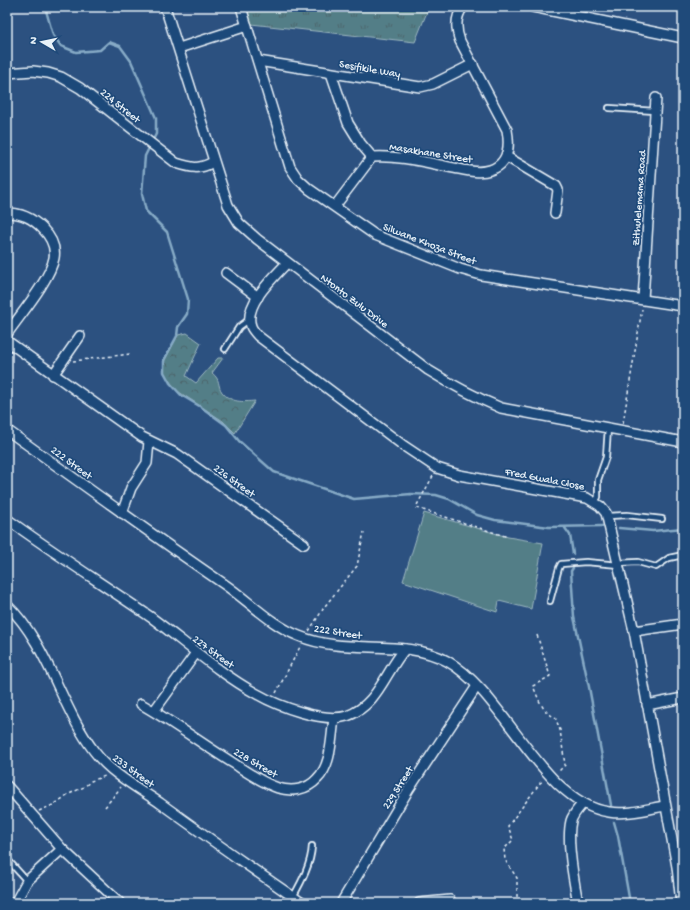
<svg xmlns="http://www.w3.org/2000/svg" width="690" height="910" font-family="'Gochi Hand',sans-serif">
<defs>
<pattern id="grass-tufts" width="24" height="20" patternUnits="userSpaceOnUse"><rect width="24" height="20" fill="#537e87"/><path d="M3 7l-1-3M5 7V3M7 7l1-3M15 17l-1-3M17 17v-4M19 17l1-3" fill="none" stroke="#4d666c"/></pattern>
<pattern id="forest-crowns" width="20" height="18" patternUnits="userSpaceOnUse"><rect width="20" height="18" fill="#537e87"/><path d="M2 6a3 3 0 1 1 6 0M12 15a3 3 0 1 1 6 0" fill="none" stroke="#4d666c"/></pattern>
</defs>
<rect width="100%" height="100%" fill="#2c5180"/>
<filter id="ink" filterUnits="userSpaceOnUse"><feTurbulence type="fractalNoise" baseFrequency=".025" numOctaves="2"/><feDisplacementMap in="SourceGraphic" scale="8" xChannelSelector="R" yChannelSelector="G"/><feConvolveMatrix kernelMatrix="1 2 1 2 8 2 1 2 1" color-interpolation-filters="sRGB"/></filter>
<g filter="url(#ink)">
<path fill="url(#grass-tufts)" stroke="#9eb8c0" d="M246 7H429L415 42 251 24Z"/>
<path fill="url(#forest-crowns)" stroke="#9eb8c0" d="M187 333 201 343 186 376 196 383 218 358H223L212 373C221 380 217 385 222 392 231 403 243 402 255 401L235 433 223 421 176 390 164 373V362L178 335Z"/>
<path fill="#537e87" stroke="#9eb8c0" d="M424 513 508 537 543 543 531 609 499 601 497 612 403 581Z"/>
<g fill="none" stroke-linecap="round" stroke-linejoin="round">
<g stroke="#87abc6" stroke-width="2.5">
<path d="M45 7 53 35 61 46 76 52 100 50 109 42 120 46 131 61 156 118V134L145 156 142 194 146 211 167 232 188 299 187 314 178 327 177 336 164 360V372L170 383 181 395 201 407 226 425 239 441 274 472 354 499 411 494 436 495 449 499 477 515 495 520 549 527 603 526"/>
<path d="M565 528 570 535 573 554"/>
<path d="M619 528 653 531 683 528"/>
<path d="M573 568 571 571 574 617 589 687 611 805"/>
<path d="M614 822 618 836 630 903"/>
</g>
<defs>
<g id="lane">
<path d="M609 108 655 111"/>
<path d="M225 349 239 327 250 319"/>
<path d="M595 502 598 497V480L606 457 608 428"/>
<path d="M608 516 627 515 662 519"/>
<path d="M618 563 638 562 656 567 669 558 683 555"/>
<path d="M550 601 559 568 561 564 586 562 619 565"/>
<path d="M7 859 27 881"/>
<path d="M293 897C302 881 311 864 312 846"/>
</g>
<g id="street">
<path d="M165 7 228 205 239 223 257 239 428 370C452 385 475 397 501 408L683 442"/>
<path d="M241 7 290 167 298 179 309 189 375 235 460 269 481 275 683 306"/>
<path d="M533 7 683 38"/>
<path d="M179 48 247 26"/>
<path d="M258 61 420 87 433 84 473 64"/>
<path d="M7 73 33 71 48 73 61 77 80 88 176 163C192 168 199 170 213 162"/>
<path d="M331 73 348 123 361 144 372 157C399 155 428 163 454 168 465 170 479 174 490 170 509 164 510 146 507 130L460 41C456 30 455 17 463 7"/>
<path d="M507 157 556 186 558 190 555 213"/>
<path d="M335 206 372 157"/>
<path d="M7 213C22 213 32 218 42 228 50 236 56 247 54 258 50 280 20 315 7 334"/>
<path d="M287 263C274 277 243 305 251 326 252 330 256 333 258 336L404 446 437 468 459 475 587 498 600 506 606 513 634 631 677 867 681 903"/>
<path d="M226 273 258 297"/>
<path d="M643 299 656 98"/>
<path d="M7 341 142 437 177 454 304 544"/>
<path d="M53 375 80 336"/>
<path d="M7 430C79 482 151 534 224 584 249 601 271 625 299 636 346 656 403 637 447 661 504 692 542 803 609 812 627 815 647 809 664 806"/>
<path d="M122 513 131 488 147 463 149 441"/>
<path d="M7 519C54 553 104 585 152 618 187 644 219 673 257 694 278 706 323 723 347 716 378 705 385 672 405 649"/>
<path d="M7 605C48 644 60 706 94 751 110 773 138 788 160 803 207 837 254 870 302 903"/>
<path d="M634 631 683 624"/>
<path d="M141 704C173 722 202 744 233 763 247 772 262 783 278 788 292 792 307 790 317 779 332 765 331 737 334 719"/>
<path d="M647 705 683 698"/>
<path d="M154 711 196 653"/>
<path d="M7 786 62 849 120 903"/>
<path d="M15 903 27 881 62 849"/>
<path d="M341 903 409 789 477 686"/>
<path d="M419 903 450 900"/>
<path d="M578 903C574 882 566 841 571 821 573 814 578 809 583 803"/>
</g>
</defs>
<use href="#lane" stroke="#e8f1f8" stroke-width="8"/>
<use href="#street" stroke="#e8f1f8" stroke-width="12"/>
<g stroke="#e8f1f8" stroke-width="1.5" stroke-dasharray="3 3" stroke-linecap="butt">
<path d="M73 361 130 354"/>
<path d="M623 423 642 309"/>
<path d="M433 476 417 505V508L508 537"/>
<path d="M309 631 325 606 357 566 364 532"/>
<path d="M537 635 550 676 533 686C538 697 542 713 555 717L560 730 565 765 558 772"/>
<path d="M276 693 301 645"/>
<path d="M105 807 121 787"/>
<path d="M39 811 55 804 67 795 84 787 91 781 105 776"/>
<path d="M517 903V878L505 860 504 849 513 840 508 826 540 783 543 781"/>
</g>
<use href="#lane" stroke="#1f4a7a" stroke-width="4.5"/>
<use href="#street" stroke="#1f4a7a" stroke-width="9"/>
</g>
</g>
<g text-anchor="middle" stroke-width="3.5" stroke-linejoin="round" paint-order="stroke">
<g font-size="11" fill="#e8f1f8" stroke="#1f4a7a">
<text transform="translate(370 68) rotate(10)" y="4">Sesifikile Way</text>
<text transform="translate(121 105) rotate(39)" y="4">224 Street</text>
<text transform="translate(431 152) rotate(9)" y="4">Masakhane Street</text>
<text transform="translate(638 198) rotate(-86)" y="4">Zithulelemama Road</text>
<text transform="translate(430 243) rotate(21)" y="4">Silwane Khoza Street</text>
<text transform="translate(355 300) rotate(37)" y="4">Ntonto Zulu Drive</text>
<text transform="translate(72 462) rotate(36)" y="4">222 Street</text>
<text transform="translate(545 478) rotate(11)" y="4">Fred Gwala Close</text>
<text transform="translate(235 480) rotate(36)" y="4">226 Street</text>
<text transform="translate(338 631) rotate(9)" y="4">222 Street</text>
<text transform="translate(214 651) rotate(36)" y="4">227 Street</text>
<text transform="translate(256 762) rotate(30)" y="4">228 Street</text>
<text transform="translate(134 770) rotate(36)" y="4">233 Street</text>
<text transform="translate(397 787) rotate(-58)" y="4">229 Street</text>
</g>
</g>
<rect width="690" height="910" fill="none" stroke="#1f4a7a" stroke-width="24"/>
<rect x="12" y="12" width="666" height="886" fill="none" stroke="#e8f1f8" stroke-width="1.5" filter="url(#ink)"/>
<g transform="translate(42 42) rotate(279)" stroke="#1f4a7a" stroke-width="3" paint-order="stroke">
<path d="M0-3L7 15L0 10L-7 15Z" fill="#e8f1f8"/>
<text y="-6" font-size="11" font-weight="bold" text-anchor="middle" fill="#e8f1f8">N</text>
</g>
</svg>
